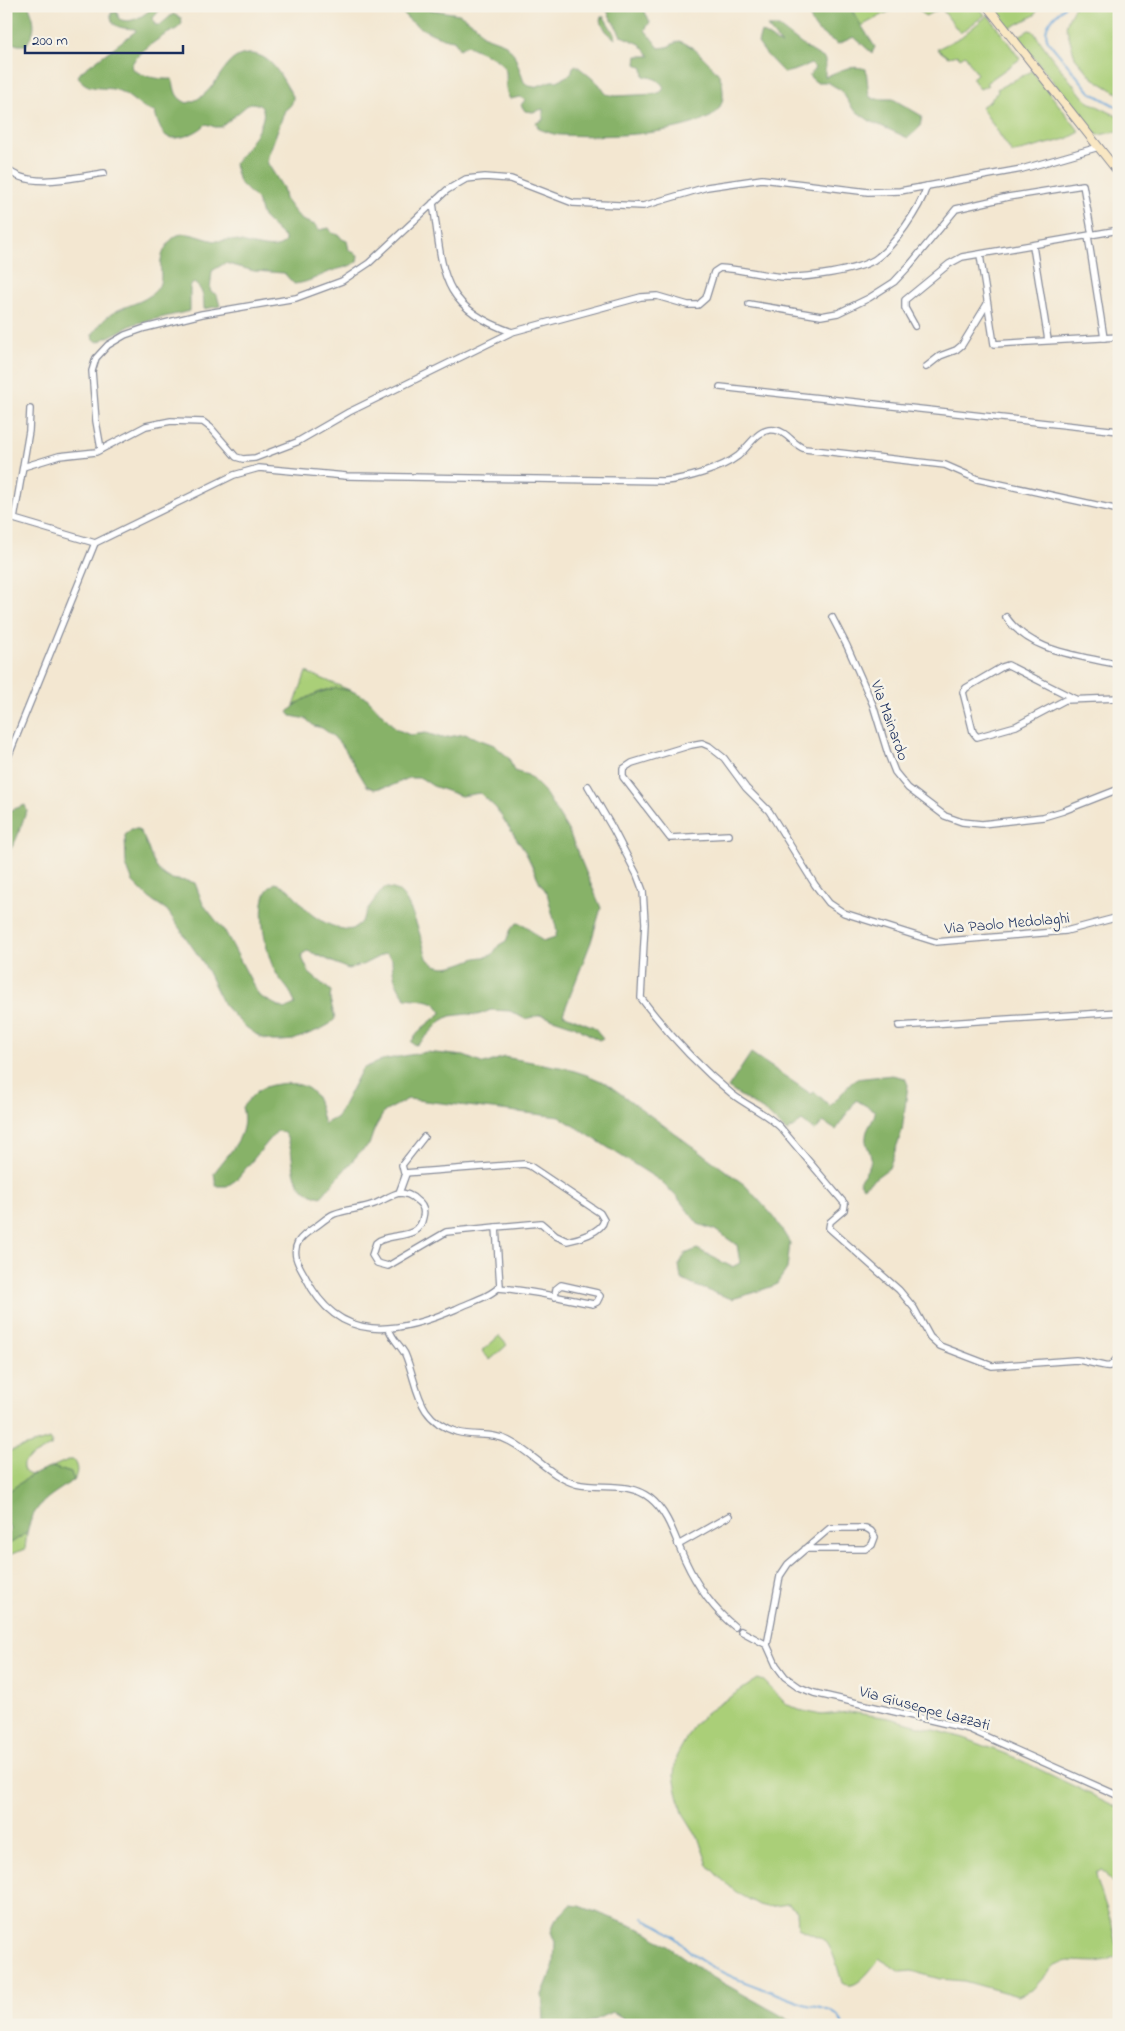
<svg xmlns="http://www.w3.org/2000/svg" width="1125" height="2031" font-family="'Indie Flower',sans-serif">
<rect width="100%" height="100%" fill="#f7f3e8"/>
<filter id="ink" filterUnits="userSpaceOnUse"><feTurbulence type="fractalNoise" baseFrequency=".02" numOctaves="2"/><feDisplacementMap in="SourceGraphic" scale="10" xChannelSelector="R" yChannelSelector="G"/><feConvolveMatrix kernelMatrix="1 2 1 2 8 2 1 2 1" color-interpolation-filters="sRGB"/></filter>
<filter id="wash" filterUnits="userSpaceOnUse"><feTurbulence type="fractalNoise" baseFrequency=".0096" numOctaves="4" result="noise"/><feDisplacementMap in="SourceGraphic" scale="20" xChannelSelector="R" yChannelSelector="G"/><feGaussianBlur stdDeviation="1.12" result="paint"/><feColorMatrix in="noise" values="0 0 0 0 0 0 0 0 0 0 0 0 0 0 0 0 0 1.4 0 .05"/><feComposite in="paint" operator="in"/></filter>
<g filter="url(#wash)">
<rect width="100%" height="100%" fill="#f3e7d1"/>
<g fill="#aacf78" stroke="#627f6b">
<path d="M851 6H900L861 26Z"/>
<path d="M916 6H978L985 15 960 33 941 8 925 16Z"/>
<path d="M989 6H1039L1035 15 1008 29Z"/>
<path d="M1075 6H1119V94L1093 78 1075 57 1066 26 1069 17Z"/>
<path d="M988 15 1020 59 986 83 988 85 980 89 972 78 977 74 965 55 960 58 958 55 948 57 937 49 961 37Z"/>
<path d="M1029 30 1033 31 1050 55 1084 98 1089 102 1119 117V131L1099 135 1095 134 1019 39V36Z"/>
<path d="M1032 71 1080 132 1067 139 1012 153 981 107 990 101 998 91 997 89Z"/>
<path d="M306 672 352 691C325 685 317 693 294 706Z"/>
<path d="M499 1336 507 1345 490 1360 482 1351Z"/>
<path d="M50 1439 52 1442 51 1446 26 1460 23 1463C22 1470 25 1474 32 1475L6 1493V1452Z"/>
<path d="M68 1460H73C78 1467 78 1472 74 1480L71 1473 52 1467Z"/>
<path d="M27 1533 25 1549 6 1556V1546Z"/>
<path d="M758 1679 764 1681 786 1704 799 1710 821 1715 849 1712 889 1718 964 1738 1016 1758 1119 1808V1891L1102 1870 1097 1871 1096 1873C1098 1892 1122 1940 1116 1956L1107 1960 1096 1962 1068 1961 1060 1963 1055 1965 1032 1990 1018 1996 964 1981 940 1979 911 1971 901 1972 880 1959C871 1967 857 1993 842 1983 838 1970 832 1942 820 1937 813 1934 806 1932 798 1928L797 1911 788 1904 767 1907 759 1905 736 1892 716 1874 708 1865 698 1837 683 1813 676 1787 674 1775 676 1757 694 1724 716 1706Z"/>
</g>
<g fill="#87b268" stroke="#517063">
<path d="M9 6H29C35 22 37 29 26 45H18L6 41V18L11 12Z"/>
<path d="M155 6H163L153 18 155 25H160L173 14 181 18 182 23C179 30 169 32 163 36 153 43 134 55 131 67 138 76 160 80 172 79 176 91 174 97 187 103 219 96 220 56 247 54 272 52 281 78 293 96 293 103 291 106 285 110L267 159 268 164 283 188 285 199 294 211 302 220 315 225 319 230 329 228 332 233 339 235 342 239 347 241 349 250 358 255 357 262C348 268 339 268 329 272 317 277 307 283 294 284L284 273 254 271 225 263 212 271 210 291 217 295 220 306 204 309C204 298 203 289 194 283L190 286V311L134 324 98 342 93 339 92 335C98 327 104 318 113 313 125 305 144 303 154 292 165 282 159 272 161 260 162 252 170 238 178 235 188 231 201 238 211 240 217 242 224 240 230 240 245 241 275 255 285 242V238L263 217 257 200 239 182 234 164C242 154 285 104 250 103L221 127H215L206 124C199 132 179 141 168 137 161 134 156 118 155 112 139 109 131 95 117 90 103 86 86 92 78 76L82 71 136 31 135 29C124 28 110 29 111 13L117 12 119 19C133 25 145 14 155 6Z"/>
<path d="M400 6H423L425 9C436 11 448 12 459 14 466 17 470 23 476 25L482 35 504 43 514 54 524 82 529 86 535 87 551 81H557L571 74 573 67 576 65 599 84 606 94 616 96 655 94 661 92 664 88C660 79 653 78 644 76L643 68 636 64 637 56H650L640 44 621 36C617 26 608 17 606 6H642L650 22 645 30 659 48 667 47 679 41C694 45 707 61 717 72 723 80 723 88 723 97 722 106 716 115 708 118 668 136 604 137 561 135 554 135 545 131 539 129L536 123 543 120V109L533 112 525 111 521 105 525 100 520 97 510 99C504 89 507 83 506 72 503 57 477 52 467 45L459 49 454 40C439 39 402 22 400 6Z"/>
<path d="M807 6H849L875 47 872 53 854 37 838 44 818 31 812 23Z"/>
<path d="M601 17H604L615 35V39L606 31 600 20Z"/>
<path d="M767 27H779L805 47 825 59V77C839 71 851 64 866 69L869 96 874 99H893L922 116 920 127 908 138 870 121 853 109 841 90 827 82H816L809 76 815 68 811 64 796 70 784 73 766 54 758 43 761 32 782 45Z"/>
<path d="M336 688 352 691 367 698 396 729 410 735 426 733 442 738 465 734 494 745 509 758 514 771 528 775 544 791 569 832 601 908 591 942 563 1014 594 1027 603 1038 599 1040 574 1026 541 1015 525 1019 510 1011 491 1010 478 1015 467 1014 450 1016 441 1021 419 1044 415 1045 411 1042 421 1029 441 1013C438 998 419 1000 406 998 396 987 392 973 392 959L386 953 362 965 348 969 313 953 307 951 301 955 309 973 331 991 330 999 335 1019 330 1024 321 1029 293 1040 282 1041H272L260 1037 243 1025 224 1005 204 964 167 910 149 898 133 882 126 865 125 835 131 829H138C150 842 149 866 165 876 174 882 186 879 195 883L203 904 226 933 259 996 284 1009 295 1004C292 990 281 983 275 971 266 954 258 913 265 895 266 890 271 886 275 883 291 886 298 902 309 912 317 920 344 934 355 928 362 923 365 913 370 906 374 900 379 894 384 888 391 888 397 889 402 895 412 905 423 944 427 958 440 975 461 963 476 958 481 957 487 957 492 955L499 945 506 941 511 929 517 923C530 924 532 935 543 941L555 937 557 931 547 893 540 883 526 853 496 808 480 793 461 796 433 786 421 778H409L391 786 374 789 367 786 344 748 333 736 322 728 314 726 306 719 291 716 288 712C300 699 318 692 336 688Z"/>
<path d="M25 805 27 811C20 825 19 839 9 851H6V812Z"/>
<path d="M426 1052 464 1056 484 1064 504 1057 565 1068 587 1075 606 1083 745 1185 774 1217 790 1243 787 1269 776 1285 756 1292 732 1299 693 1285 681 1279 679 1265 685 1254 697 1249 732 1267 740 1263 737 1245 715 1230 698 1224 677 1197 659 1180 560 1117 408 1099 384 1112 374 1130 369 1145 360 1152 321 1197C281 1188 301 1153 283 1132L277 1131 236 1180 227 1186H216L214 1173C230 1151 250 1135 242 1107 247 1102 253 1094 259 1090 273 1082 303 1079 314 1094 320 1102 321 1115 324 1124L337 1117 362 1069 382 1060Z"/>
<path d="M751 1053 811 1094 815 1092 830 1106 855 1079 892 1075 905 1078 908 1085 902 1131 889 1168 863 1187 859 1181C865 1173 874 1163 870 1153 868 1148 865 1142 866 1137 866 1127 875 1121 875 1111L856 1100 836 1130 823 1122 815 1131 802 1121 787 1132 767 1113 728 1088Z"/>
<path d="M52 1467 71 1473 74 1480C51 1496 33 1503 27 1533L6 1546V1537L11 1529 6 1522V1493L32 1475Z"/>
<path d="M571 1905 580 1906 648 1932 707 1974 798 2025H620L623 2018 613 2012 584 2025H536L544 2020 542 1995 554 1965 555 1942 551 1932 556 1919Z"/>
</g>
<g fill="none" stroke-linecap="round" stroke-linejoin="round">
<g stroke="#67a4d9" stroke-width="2">
<path d="M1065 6C1055 16 1041 25 1048 41L1090 92 1119 108"/>
<path d="M643 1918C650 1922 658 1925 664 1929 677 1938 687 1950 699 1959 730 1980 767 1989 801 2003 816 2009 838 2007 843 2025"/>
</g>
</g>
</g>
<g filter="url(#ink)">
<g fill="none" stroke-linecap="round" stroke-linejoin="round">
<defs>
<g id="minor">
<path d="M6 168C27 190 76 177 104 173"/>
<path d="M433 203C443 269 438 307 512 332"/>
<path d="M1088 236 1104 338"/>
<path d="M1033 246 1048 340"/>
<path d="M980 255 994 344 1119 337"/>
<path d="M749 304 821 316 838 313 869 298 894 282 909 266 956 209 1008 197 1083 185 1092 235"/>
<path d="M915 326 905 308V300L949 264 962 257 1119 230"/>
<path d="M926 367 940 356 956 350 962 345 987 304"/>
<path d="M720 387 1119 431"/>
<path d="M30 409 29 431 14 519 95 543"/>
<path d="M101 449 96 421 92 371 96 358 108 345 125 335 145 328 202 314 296 298 342 281 369 263 447 190 466 179 485 177 511 179 573 203 643 206 707 187 762 179 868 192 900 191 1022 169 1099 147"/>
<path d="M23 467 59 456 96 452 146 426 171 421 203 422 211 428 236 457 243 459 255 458 297 442 349 412 512 332 641 297 657 296 688 305H698L706 298 714 272 720 268C742 269 763 276 785 277 808 278 855 271 874 260 894 247 920 208 927 186"/>
<path d="M832 617 847 646 873 705 888 754 895 772 908 788 945 816 962 822 982 824 1043 817 1063 811 1119 789"/>
<path d="M1006 617C1031 653 1080 655 1119 665"/>
<path d="M1075 699 1008 665 1002 667 966 688 963 692 973 732 977 737 1016 726 1065 700 1119 698"/>
<path d="M6 762 95 543 234 475 259 468 346 476 665 481C686 479 721 469 738 456 749 447 758 427 775 430 787 431 793 445 805 449L945 465 977 479 1119 510"/>
<path d="M588 786 613 829 637 875 643 891 645 923 641 998C668 1034 698 1066 732 1094 747 1106 766 1113 780 1127L845 1204 844 1210 830 1222 829 1228 899 1290 914 1308 930 1337 940 1346 992 1366 1076 1360C1084 1360 1105 1368 1110 1366 1113 1364 1116 1359 1119 1356"/>
<path d="M729 835 670 838 623 777V769L632 763 691 745 702 743 709 746 724 758 746 788 769 811 815 885 829 903 844 913 936 942 1066 931 1119 917"/>
<path d="M899 1026 1119 1012"/>
<path d="M424 1137 402 1165 404 1173 524 1164 530 1166 600 1213 604 1220C602 1232 578 1239 567 1241L556 1236 541 1223 496 1227"/>
<path d="M399 1193C406 1193 411 1195 416 1200 422 1204 425 1210 423 1217 419 1242 390 1231 376 1243L372 1255 377 1263 388 1266 446 1232 496 1227 500 1286C490 1297 470 1302 456 1309 398 1334 339 1345 306 1278 300 1267 291 1255 298 1242 302 1236 309 1231 315 1227 321 1223 327 1217 334 1214 347 1209 361 1209 374 1204 383 1201 390 1195 399 1193Z"/>
<path d="M399 1193 406 1174"/>
<path d="M498 1288C530 1290 561 1298 593 1304L597 1302 600 1296 597 1293 561 1285 556 1289 555 1297"/>
<path d="M389 1329C392 1339 400 1345 405 1354 419 1387 415 1419 457 1432 475 1437 493 1432 509 1441 533 1453 551 1477 576 1484 601 1490 628 1481 650 1498 669 1513 675 1539 685 1560 697 1586 713 1609 735 1627"/>
<path d="M678 1545 729 1516"/>
<path d="M805 1549H865L872 1545 875 1537 871 1531 866 1528H830L788 1564 780 1576 767 1645 776 1665 785 1677 799 1687 814 1693 969 1729 1119 1796"/>
<path d="M741 1631 767 1645"/>
</g>
<path id="secondary" d="M987 6 1119 173"/>
</defs>
<use href="#minor" stroke="#878b98" stroke-width="8"/>
<use href="#secondary" stroke="#878b98" stroke-width="10"/>
<use href="#minor" stroke="#fff" stroke-width="5.5"/>
<use href="#secondary" stroke="#f9e7c3" stroke-width="8"/>
</g>
</g>
<g text-anchor="middle" stroke-width="5" stroke-linejoin="round" paint-order="stroke">
<g font-size="16" fill="#1b2f5e" stroke="#f7f3e8">
<text transform="translate(891 720) rotate(70)" y="6">Via Mainardo</text>
<text transform="translate(1007 922) rotate(-5)" y="6">Via Paolo Medolaghi</text>
<text transform="translate(925 1707) rotate(15)" y="6">Via Giuseppe Lazzati</text>
</g>
</g>
<rect width="1125" height="2031" fill="none" stroke="#f7f3e8" stroke-width="25"/>
<path d="M25 45v8h158v-8" fill="none" stroke="#1b2f5e" stroke-width="2.5"/>
<text x="32" y="45" font-size="15" fill="#1b2f5e" stroke="#f7f3e8" stroke-width="4" paint-order="stroke">200 m</text>
</svg>
